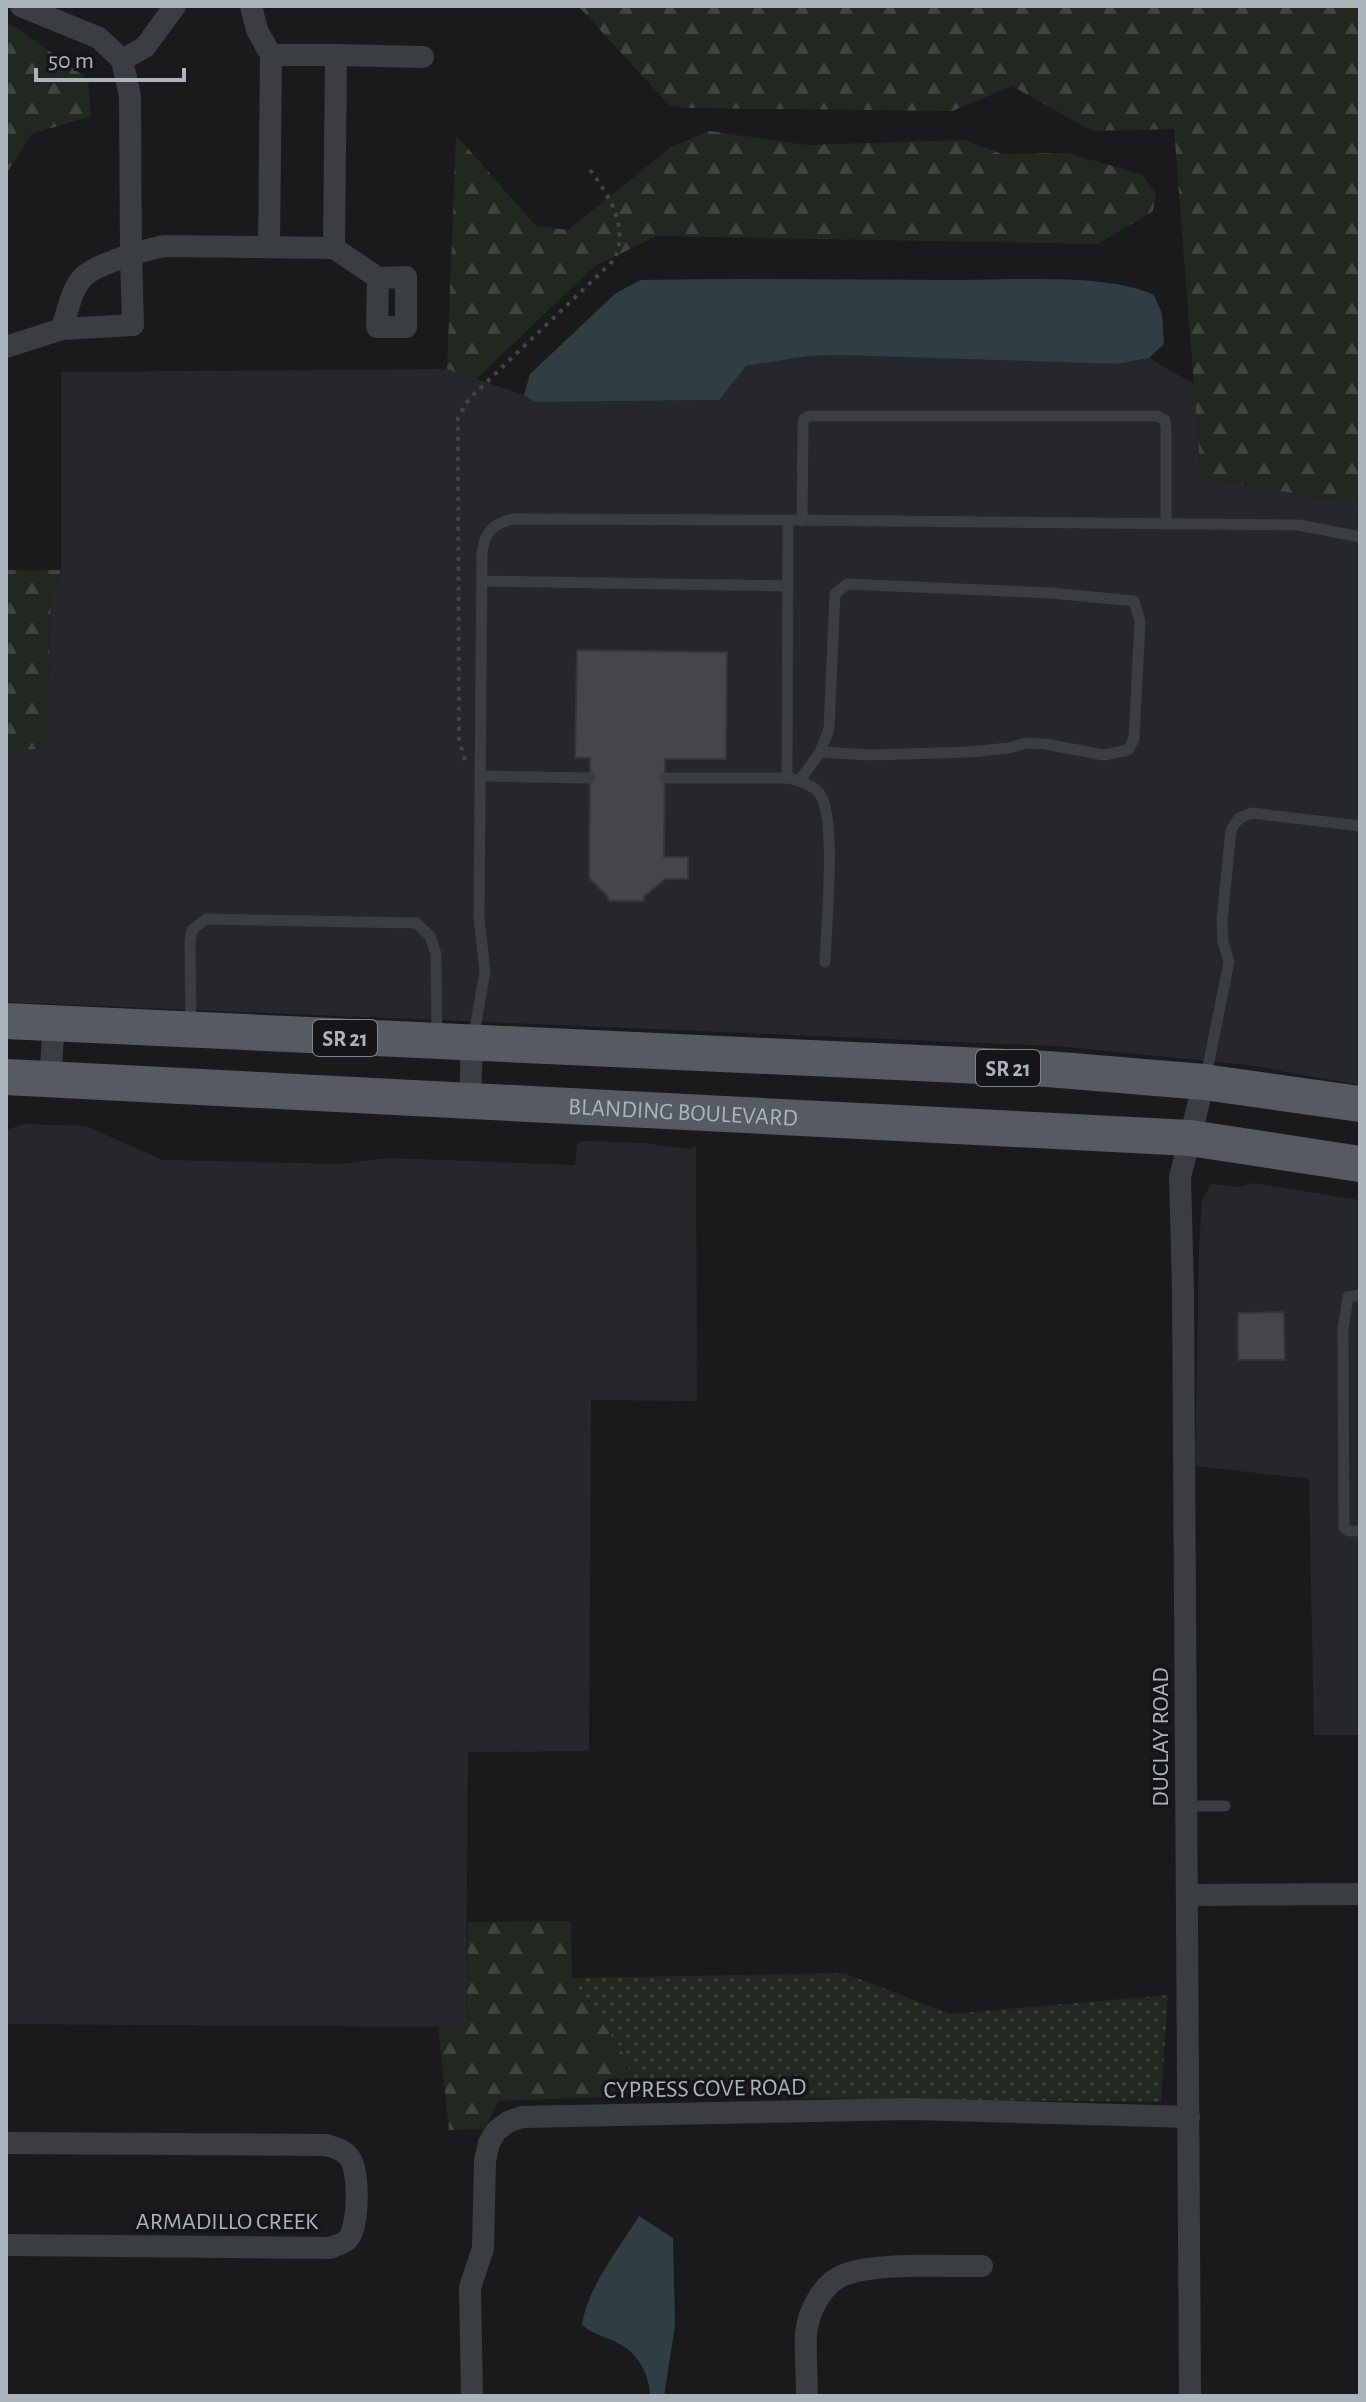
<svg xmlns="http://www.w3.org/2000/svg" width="1366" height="2402" font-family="'Alegreya Sans',sans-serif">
<defs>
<pattern id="grass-dots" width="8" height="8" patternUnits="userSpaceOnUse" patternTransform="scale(2)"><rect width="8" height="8" fill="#20281f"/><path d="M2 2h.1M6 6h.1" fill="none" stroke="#3e453e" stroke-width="1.8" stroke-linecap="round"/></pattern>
<pattern id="forest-firs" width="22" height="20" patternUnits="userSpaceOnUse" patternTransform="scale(2)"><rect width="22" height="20" fill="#20281f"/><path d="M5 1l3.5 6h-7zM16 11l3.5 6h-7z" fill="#3e453e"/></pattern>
</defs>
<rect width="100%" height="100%" fill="#1a1a1d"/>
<g fill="#26272a">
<path d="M838 355 1117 364 1149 358 1194 384 1201 477 1360 505V1085L1248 1065 1056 1046 6 1002V751L46 747 51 597 61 570V372L447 369 524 395 535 402 718 400 746 366 808 356Z"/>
<path d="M24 1124 86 1126 163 1160 341 1164 387 1158 575 1165 577 1144 583 1141 643 1143 689 1149 696 1146 697 1401 591 1400 589 1751 468 1752 466 2027 6 2024V1130Z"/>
<path d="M1253 1183 1360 1200V1735H1314L1309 1479 1195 1466 1199 1251 1202 1200 1211 1184 1239 1187Z"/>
</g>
<path fill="url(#grass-dots)" d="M844 1973 950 2014 1168 1995 1161 2102 629 2096V2062L572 1978Z"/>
<g fill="url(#forest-firs)">
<path d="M578 6H1360V505L1201 477 1174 129 1092 131 1012 86 952 111 684 108 669 105Z"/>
<path d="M6 23 17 28 88 79 91 116 32 134 6 174Z"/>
<path d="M710 131 807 145 964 140 1002 154 1068 153 1143 175 1156 194 1153 211 1098 244 657 236 595 266 476 379 447 369 456 135 536 226 568 230 671 147Z"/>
<path d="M6 570H61L51 597 46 748 6 751Z"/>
<path d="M571 1921 572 1978 629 2062V2096L499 2101 484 2129 449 2130 438 2027H466L468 1922Z"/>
</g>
<g fill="#2e3e43">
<path d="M641 280C748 278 854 280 960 280 1013 280 1109 273 1154 295L1162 314 1164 344 1149 358 1117 364 838 355 808 356 746 366 719 400 535 402 524 395 530 374 616 293Z"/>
<path d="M639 2216 673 2238 675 2326 664 2396H650C650 2378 640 2356 623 2346 609 2337 595 2336 582 2325 588 2286 619 2249 639 2216Z"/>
</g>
<g fill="#44464a" stroke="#343539" stroke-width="2">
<path d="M577 650 727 652 726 759H665L664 857H688V879H665L644 897V901H608V897L589 878 590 758H575Z"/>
<path d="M1284 1312 1285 1360H1238V1313Z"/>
</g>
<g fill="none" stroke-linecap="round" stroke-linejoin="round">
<path stroke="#404549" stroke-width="4" stroke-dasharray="4 6" stroke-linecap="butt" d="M465 760 459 739 458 418 469 399 614 260C630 229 609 195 590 170"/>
<g stroke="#3a3d42" stroke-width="11">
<path d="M788 520 1299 525 1360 537"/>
<path d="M802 521 803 424 804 419 809 416H1157L1165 420 1166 430V524"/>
<path d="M482 581 788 586"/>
<path d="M480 776 590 778"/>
<path d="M665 778H787C799 780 812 784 820 794 837 819 826 928 825 962"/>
<path d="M800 780 820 752 829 729 835 594 847 584 1051 593 1134 601 1140 621 1134 739 1128 750 1104 755 1045 744 1026 743 1009 748 969 752 871 755 820 752"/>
<path d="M191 1026 190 941 192 930 206 919 416 923 430 936 436 954 437 1037"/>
<path d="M473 1039 485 972 479 918 482 553C485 532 492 524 513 519L788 520 787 778"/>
<path d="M1206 1076 1229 962 1223 942 1222 920 1231 830 1239 818 1252 813 1360 826"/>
<path d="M1360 1295 1348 1297 1343 1329 1344 1528 1349 1531H1360"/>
<path d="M1187 1806H1225"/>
</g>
<g stroke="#3a3d42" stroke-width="22">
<path d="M21 6 99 38 122 60 130 96 131 254 164 246 334 248 336 55H271"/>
<path d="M251 6 257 30 271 55 269 247"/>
<path d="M336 55 423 57"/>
<path d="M122 60 145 47 175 6"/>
<path d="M334 248 378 278 377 327H406V277L378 278"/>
<path d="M6 347 62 329C78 272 77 275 131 254L133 325 62 329"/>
<path d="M50 1080 54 1023"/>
<path d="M470 1099 472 1044"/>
<path d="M1187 1895 1360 1894"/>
<path d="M6 2143 326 2145C335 2148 343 2149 349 2157 360 2171 359 2226 348 2239 344 2244 336 2245 330 2248L6 2245"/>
<path d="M472 2396 470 2288 483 2248 485 2161 489 2143 496 2131 508 2122 522 2117 912 2109 1189 2117"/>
<path d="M807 2396C807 2376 805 2354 806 2334 808 2311 823 2282 846 2274 881 2262 943 2267 982 2266"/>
<path d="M1190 2396 1183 1289 1180 1177 1204 1082"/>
</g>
<g stroke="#565b61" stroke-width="36">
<path d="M6 1021 1048 1069 1204 1082 1360 1104"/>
<path id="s1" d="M6 1077 1190 1138 1360 1164"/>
</g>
</g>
<g text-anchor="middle" stroke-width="7" stroke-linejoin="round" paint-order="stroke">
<g fill="#151518" stroke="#7e848c" stroke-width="2">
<rect x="313" y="1020" width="64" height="36" rx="6"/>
<rect x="976" y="1050" width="64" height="36" rx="6"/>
</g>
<g font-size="22" font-weight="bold" fill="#abb4bd">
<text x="345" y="1046">SR 21</text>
<text x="1008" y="1076">SR 21</text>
</g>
<g font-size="24" fill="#abb4bd" stroke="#151518">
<text dy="8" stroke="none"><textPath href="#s1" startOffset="678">BLANDING BOULEVARD</textPath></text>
<text transform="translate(1160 1737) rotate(-90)" y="8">DUCLAY ROAD</text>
<text transform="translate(705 2088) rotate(-1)" y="8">CYPRESS COVE ROAD</text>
<text x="227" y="2229">ARMADILLO CREEK</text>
</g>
</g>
<rect width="1366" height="2402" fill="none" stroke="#abb4bd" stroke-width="16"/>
<path d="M36 68v12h148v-12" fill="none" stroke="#abb4bd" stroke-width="4"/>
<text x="48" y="68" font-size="24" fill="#abb4bd" stroke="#151518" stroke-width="6" paint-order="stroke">50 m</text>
</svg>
